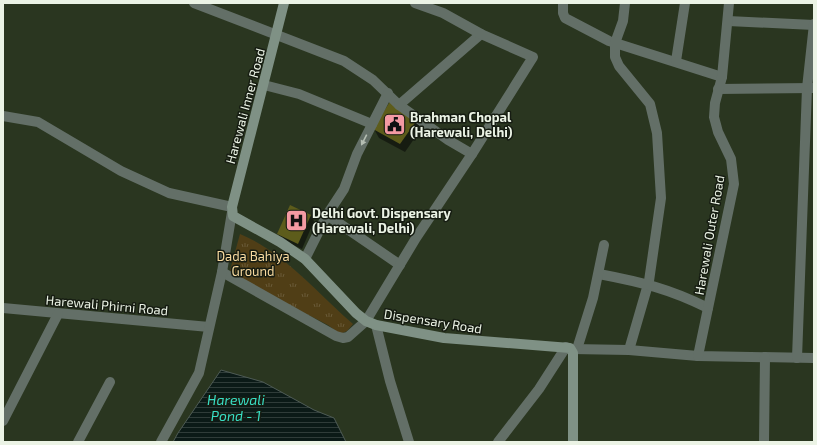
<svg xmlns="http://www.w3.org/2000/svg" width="817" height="445" font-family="'Exo 2',sans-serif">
<defs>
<pattern id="grass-tufts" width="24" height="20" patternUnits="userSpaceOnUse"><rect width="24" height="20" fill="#503e16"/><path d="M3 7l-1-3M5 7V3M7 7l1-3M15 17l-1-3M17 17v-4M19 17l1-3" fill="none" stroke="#695a38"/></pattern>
<pattern id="water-rules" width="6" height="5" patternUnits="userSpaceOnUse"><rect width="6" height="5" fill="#0b1a17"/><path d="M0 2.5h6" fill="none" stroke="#2f3c39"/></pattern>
</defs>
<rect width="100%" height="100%" fill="#2a3620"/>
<path fill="url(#grass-tufts)" d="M240 234C284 252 317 293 353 324L347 331 340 334 328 325 229 274Z"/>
<path fill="url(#water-rules)" stroke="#4e5b55" d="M221 370 263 382 314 410 334 418 346 442H173L178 433Z"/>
<g fill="#0007">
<path d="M416 121 421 129 405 152 379 138 374 129Z"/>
<path d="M311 215 314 221 302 249 282 240 278 234Z"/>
</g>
<g fill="#5d5c1b">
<path d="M391 100 417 120 400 144 373 129Z"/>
<path d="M290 205 311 215 298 244 277 234Z"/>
</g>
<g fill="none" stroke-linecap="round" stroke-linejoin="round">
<g stroke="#636f67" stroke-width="10">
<path d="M194 3 344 61 373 80 399 105 448 140 472 154"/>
<path d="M563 3V13L565 18 609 41 722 77"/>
<path d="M625 3 623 21 615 43V57L619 66 650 104 657 133 661 198 649 281 629 350"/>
<path d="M728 21 814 25"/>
<path d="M676 61 685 3"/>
<path d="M264 85 299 94 372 124"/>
<path d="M718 89 814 88"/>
<path d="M399 105 481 34"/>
<path d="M3 116 38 122 121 171 169 193 232 207"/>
<path d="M327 215 400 265"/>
<path d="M305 259 327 215 344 189 357 154 388 93"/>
<path d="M222 272 336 336 343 338 348 337 366 321 416 238 472 154 533 57 481 34 443 13 415 3"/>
<path d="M599 274C641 282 670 289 708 308"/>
<path d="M3 308 209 327"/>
<path d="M376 325 390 381 409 442"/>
<path d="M572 349 629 350 698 356 814 358"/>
<path d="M577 349 593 298 604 245"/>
<path d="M698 356 734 184 731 159 718 132 714 117 715 103 722 77 729 3"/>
<path d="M797 358 807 88 814 24"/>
<path d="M3 421 58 314"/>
<path d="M78 442 110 382"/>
<path d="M161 442 199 373 222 272 232 212"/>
<path d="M498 442 539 389 566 347"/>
<path d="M764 442 765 357"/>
</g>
<path stroke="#7f9185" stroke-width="10" d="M284 3 232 207 233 216 280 242 305 259 356 313 366 321 376 325 444 338 570 348 573 353V442"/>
</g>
<defs><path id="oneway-solid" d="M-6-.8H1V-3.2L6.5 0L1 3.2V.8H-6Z"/></defs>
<use fill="#b5beb3" href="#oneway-solid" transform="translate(364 140) rotate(117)"/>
<defs>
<symbol id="civic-square" viewBox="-11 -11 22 22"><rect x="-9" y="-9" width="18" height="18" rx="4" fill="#f49aa3" stroke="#161c12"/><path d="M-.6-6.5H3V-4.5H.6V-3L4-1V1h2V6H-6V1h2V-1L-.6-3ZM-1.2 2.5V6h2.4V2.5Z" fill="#111"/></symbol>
<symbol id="hospital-square" viewBox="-11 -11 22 22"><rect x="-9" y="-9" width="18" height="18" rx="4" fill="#f49aa3" stroke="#161c12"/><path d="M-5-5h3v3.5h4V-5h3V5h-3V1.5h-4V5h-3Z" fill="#111"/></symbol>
</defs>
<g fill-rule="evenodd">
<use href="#civic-square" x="382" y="112" width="25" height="25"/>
<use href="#hospital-square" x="284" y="208" width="25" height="25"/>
</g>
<g text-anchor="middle" stroke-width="3" stroke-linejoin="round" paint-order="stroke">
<g font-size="13" fill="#ebf3e5" stroke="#161c12">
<text transform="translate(245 106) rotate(-75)" y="5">Harewali Inner Road</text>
<text transform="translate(709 235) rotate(-80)" y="5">Harewali Outer Road</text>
<text transform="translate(107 305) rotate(5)" y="5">Harewali Phirni Road</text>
<text transform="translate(433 321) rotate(9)" y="5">Dispensary Road</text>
</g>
<g font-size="13" font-weight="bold" fill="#ebf3e5" stroke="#161c12" text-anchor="start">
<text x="410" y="122">Brahman Chopal<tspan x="410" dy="15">(Harewali, Delhi)</tspan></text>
<text x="312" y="218">Delhi Govt. Dispensary<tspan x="312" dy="15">(Harewali, Delhi)</tspan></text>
</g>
<g font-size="13" fill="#f8dba0" stroke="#161c12">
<text x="253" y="261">Dada Bahiya<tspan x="253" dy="15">Ground</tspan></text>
</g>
<g font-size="14" font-style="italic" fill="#39dec5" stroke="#161c12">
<text x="236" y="405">Harewali<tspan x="236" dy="16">Pond - 1</tspan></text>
</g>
</g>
<rect width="817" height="445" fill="none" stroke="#ebf3e5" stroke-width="8"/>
</svg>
